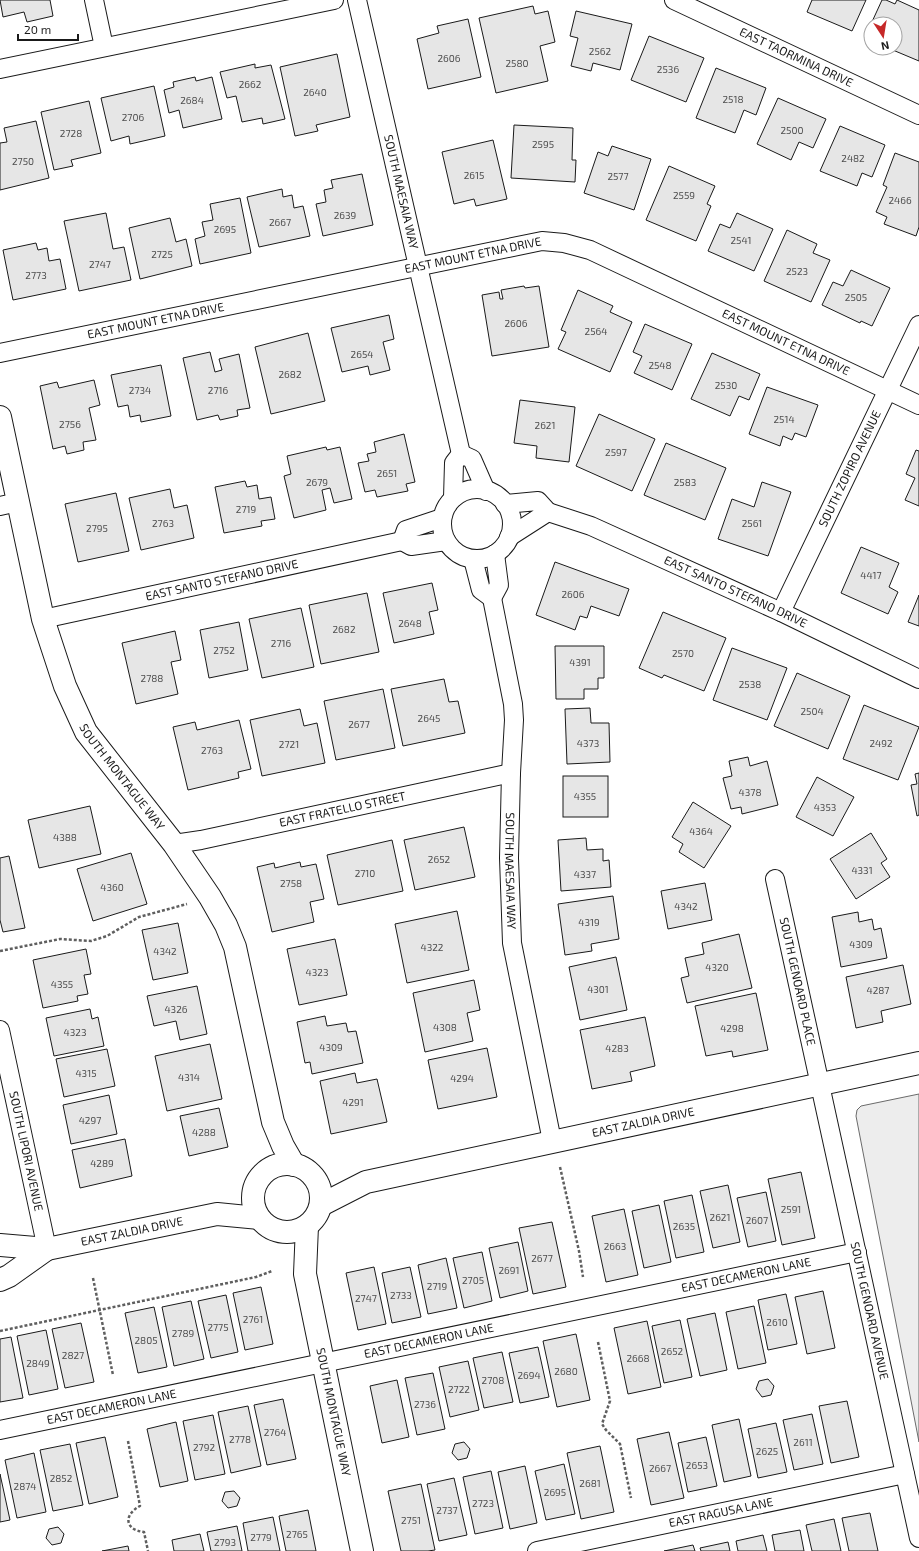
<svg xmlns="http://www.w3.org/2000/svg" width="919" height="1551" font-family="'Exo 2',sans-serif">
<rect width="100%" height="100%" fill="#fff"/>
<path fill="#ededed" stroke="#6a6a6a" d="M919 1094V1442L856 1116 857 1110 861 1106Z"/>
<g fill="#e6e6e6" stroke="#1a1a1a">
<path d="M0 0H50L53 16 27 22 24 12 3 17Z"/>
<path d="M812 0H866L852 31 807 12Z"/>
<path d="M882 0H886L895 4 897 0 919 10V61L888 48H895V24H871Z"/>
<path d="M533 6 535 14 548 11 555 42 540 46 548 81 496 93 479 18Z"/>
<path d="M576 11 632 24 620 70 593 63 591 71 571 66 578 38 570 36Z"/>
<path d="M468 19 481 77 428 89 417 39 439 33 437 26Z"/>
<path d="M871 25V40L865 38Z"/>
<path d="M649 36 704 58 686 102 631 80Z"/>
<path d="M337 54 350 117 316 125 318 131 295 136 280 67Z"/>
<path d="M255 64V68L271 65 285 119 263 124 262 118 242 122 236 96 227 98 220 72Z"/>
<path d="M716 68 766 88 756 115 744 110 735 133 696 118Z"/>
<path d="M195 77 196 81 212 77 222 119 183 128 179 110 169 113 164 90 174 87 173 82Z"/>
<path d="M154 86 165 136 130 144 129 136 111 141 101 98Z"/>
<path d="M778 98 826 119 813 148 799 142 791 160 757 144Z"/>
<path d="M89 101 101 153 71 160 73 166 54 170 41 112Z"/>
<path d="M36 121 49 178 0 190V143L7 142 4 128Z"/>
<path d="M514 125 573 128 572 160H576L575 182 511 178Z"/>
<path d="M840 126 885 145 872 177 862 173 857 186 820 171Z"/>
<path d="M493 140 507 199 476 206 474 199 454 204 442 152Z"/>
<path d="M612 146 651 159 634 210 584 193 598 152 608 156Z"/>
<path d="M895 153 919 162V227L916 236 884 224 887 217 876 212 887 187 883 185Z"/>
<path d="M669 166 715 186 707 204 711 206 696 241 646 220Z"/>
<path d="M362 174 373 225 323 236 316 204 326 202 324 190 333 188 331 180Z"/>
<path d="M282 189 283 197 292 195 294 208 303 206 310 236 259 247 247 197Z"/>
<path d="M240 198 251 253 200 264 195 239 205 236 202 222 213 220 210 204Z"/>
<path d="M106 213 113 249 124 247 131 280 79 291 64 221Z"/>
<path d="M737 213 773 229 754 271 708 251 720 224 730 228Z"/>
<path d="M170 218 176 242 186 239 192 266 140 279 129 228Z"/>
<path d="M787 230 817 244 813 253 830 260 811 302 764 281Z"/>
<path d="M36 243 38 250 47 248 49 261 60 259 66 289 13 300 3 250Z"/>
<path d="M851 270 890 288 872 326 861 321 860 323 822 305 833 282 843 286Z"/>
<path d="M524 286 525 288 539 286 549 347 492 356 482 295 499 292 500 299H503L501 290Z"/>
<path d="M578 290 613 306 610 312 632 322 610 372 558 349 566 332 561 330Z"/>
<path d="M389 315 394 339 383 342 390 370 370 375 368 366 342 372 331 328Z"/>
<path d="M645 324 692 344 672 390 634 373 642 356 633 352Z"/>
<path d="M308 333 325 401 271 414 255 347Z"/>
<path d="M210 352 215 372 222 370 219 359 239 354 250 408 237 410 238 416 220 420 218 415 197 420 183 358Z"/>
<path d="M712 353 760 374 749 400 739 396 730 416 691 399Z"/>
<path d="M161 365 171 416 141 422 140 415 130 417 128 405 118 407 111 375Z"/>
<path d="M94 380 100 405 89 408 96 440 83 442 84 450 67 454 65 446 53 449 40 386 57 382 59 388Z"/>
<path d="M767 387 818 405 806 437 795 433 792 440 783 436 780 446 749 434Z"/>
<path d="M520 400 575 407 569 462 536 458 537 446 514 443Z"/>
<path d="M599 414 655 439 632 491 576 466Z"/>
<path d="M404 434 415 482 406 484 408 491 377 497 375 490 365 492 358 463 369 461 367 454 376 452 374 442Z"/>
<path d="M666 443 726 468 705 520 644 495Z"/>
<path d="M326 447 327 450 340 447 352 499 334 503 330 488 322 490 326 510 294 518 284 476 291 474 287 456Z"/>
<path d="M916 450 919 451V506L905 500 915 478 906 474Z"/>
<path d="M245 481 247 487 257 485 259 499 271 497 275 519 261 521 262 526 224 533 215 487Z"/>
<path d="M762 482 791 492 768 556 718 539 732 499 754 507Z"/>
<path d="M170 489 174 508 187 505 194 538 141 550 129 498Z"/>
<path d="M116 493 129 551 78 562 65 504Z"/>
<path d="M861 547 899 563 889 587 898 592 888 614 841 593Z"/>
<path d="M555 562 629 589 619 616 591 606 587 618 580 616 575 630 536 615Z"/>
<path d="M432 583 438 610 429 612 434 634 394 643 383 593Z"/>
<path d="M367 593 379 652 321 664 309 605Z"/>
<path d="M919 595V626L908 622Z"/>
<path d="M301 608 314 667 262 678 249 619Z"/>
<path d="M663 612 726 638 704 691 664 675 662 678 639 668Z"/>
<path d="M239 622 248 670 209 678 200 630Z"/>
<path d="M175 631 181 660 171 662 178 694 136 704 122 643Z"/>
<path d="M555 646H604V678H598V689H584V699H556Z"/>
<path d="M732 648 787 668 767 720 713 700Z"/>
<path d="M797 673 850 696 828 749 774 726Z"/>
<path d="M444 679 449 702 458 701 465 733 403 746 391 689Z"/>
<path d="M383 689 395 748 336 760 324 701Z"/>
<path d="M864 705 919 727 898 780 843 759Z"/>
<path d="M590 708 591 723H609L610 762 567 764 565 709Z"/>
<path d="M300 709 304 726 317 723 325 763 262 776 250 720Z"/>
<path d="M239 720 251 769 238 772 239 778 188 790 173 727 195 722 197 730Z"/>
<path d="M748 757 750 766 767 761 778 805 742 814 741 807 731 809 723 778 732 776 729 761Z"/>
<path d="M919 773V815L917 816 911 785 917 784 915 774Z"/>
<rect x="563" y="776" width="45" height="41"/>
<path d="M817 777 854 797 833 836 796 817Z"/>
<path d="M693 802 731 826 704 868 679 852 683 844 672 837Z"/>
<path d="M90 806 101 854 39 868 28 820Z"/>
<path d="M464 827 475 877 415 890 404 840Z"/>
<path d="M871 833 887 859 881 863 890 877 856 899 830 859Z"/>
<path d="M586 838 587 850 603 849V861L609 860 611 887 561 891 558 840Z"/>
<path d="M392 840 403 891 338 905 327 855Z"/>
<path d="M131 853 147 904 93 921 77 869Z"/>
<path d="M9 856 25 928 3 932 0 920V858Z"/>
<path d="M300 862 301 867 316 864 324 899 310 902 314 922 272 932 257 867 274 863 275 868Z"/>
<path d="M705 883 712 920 668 929 661 891Z"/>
<path d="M613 896 619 939 591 944 592 951 565 955 558 904Z"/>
<path d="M457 911 469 970 407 983 395 924Z"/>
<path d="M858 912 859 922 872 919 874 930 881 928 887 958 841 967 832 917Z"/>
<path d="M178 923 188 973 153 980 142 930Z"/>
<path d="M739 934 752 988 687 1003 681 978 689 976 685 958 704 954 702 943Z"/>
<path d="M335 939 347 995 299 1005 287 949Z"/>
<path d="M86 949 91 974 84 975 88 994 77 996 78 1001 43 1008 33 960Z"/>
<path d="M616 957 627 1010 580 1020 569 967Z"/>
<path d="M903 965 911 1004 881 1011 883 1022 856 1028 846 977Z"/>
<path d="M474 980 480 1010 467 1013 473 1041 425 1052 413 993Z"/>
<path d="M197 986 207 1034 180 1040 176 1021 154 1026 147 996Z"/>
<path d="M756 993 768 1050 733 1057 732 1051 706 1056 695 1006Z"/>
<path d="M90 1009 92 1019 98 1017 104 1046 54 1056 46 1018Z"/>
<path d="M325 1016 327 1026 346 1023 348 1032 356 1031 363 1063 312 1074 310 1062 305 1063 297 1022Z"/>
<path d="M645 1017 655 1066 630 1072 632 1081 592 1089 580 1030Z"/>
<path d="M210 1044 222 1099 167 1111 155 1056Z"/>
<path d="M487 1048 497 1097 438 1109 428 1060Z"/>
<path d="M107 1049 115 1086 64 1097 56 1059Z"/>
<path d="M355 1073 357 1083 377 1079 387 1122 331 1134 320 1081Z"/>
<path d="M109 1095 117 1134 71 1144 63 1105Z"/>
<path d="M219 1108 228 1147 189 1156 180 1116Z"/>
<path d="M125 1139 132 1176 80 1188 72 1150Z"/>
<path d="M801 1172 815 1238 782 1245 768 1179Z"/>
<path d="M728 1185 740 1242 713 1248 700 1191Z"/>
<path d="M766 1192 776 1241 748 1247 737 1198Z"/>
<path d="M692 1195 704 1252 676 1258 664 1201Z"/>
<path d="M659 1205 671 1262 644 1268 632 1211Z"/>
<path d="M624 1209 638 1275 606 1282 592 1216Z"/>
<path d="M552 1222 566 1287 533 1294 519 1228Z"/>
<path d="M518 1242 528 1291 500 1298 489 1248Z"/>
<path d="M482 1252 492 1301 464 1308 453 1258Z"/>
<path d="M446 1258 457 1308 428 1314 418 1265Z"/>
<path d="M374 1267 386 1324 358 1330 346 1273Z"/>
<path d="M410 1267 421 1317 392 1323 382 1273Z"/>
<path d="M261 1287 273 1344 245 1350 233 1293Z"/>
<path d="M823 1291 835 1348 807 1354 795 1297Z"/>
<path d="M786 1294 797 1344 768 1350 758 1300Z"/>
<path d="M226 1295 238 1352 211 1358 198 1301Z"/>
<path d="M191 1301 204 1359 174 1366 162 1307Z"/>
<path d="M754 1306 766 1363 738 1369 726 1312Z"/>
<path d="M154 1307 167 1367 138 1373 125 1313Z"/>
<path d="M715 1313 727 1370 700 1376 687 1319Z"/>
<path d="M680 1320 692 1377 664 1383 652 1326Z"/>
<path d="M647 1321 661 1387 628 1394 614 1328Z"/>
<path d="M81 1323 94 1382 65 1388 52 1329Z"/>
<path d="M46 1330 58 1389 29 1395 17 1336Z"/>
<path d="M576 1334 590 1400 557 1407 543 1341Z"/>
<path d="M11 1337 23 1398 0 1402V1339Z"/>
<path d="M538 1347 549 1397 520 1403 509 1353Z"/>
<path d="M502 1352 513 1402 484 1408 473 1358Z"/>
<path d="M468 1361 479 1410 450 1417 439 1367Z"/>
<path d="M433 1373 445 1429 417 1435 405 1378Z"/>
<path d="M768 1379 774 1386 771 1395 762 1397 756 1389 759 1381Z"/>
<path d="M397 1380 409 1437 382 1443 370 1386Z"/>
<path d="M283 1399 296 1459 267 1465 254 1405Z"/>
<path d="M847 1401 859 1457 831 1463 819 1406Z"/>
<path d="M248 1406 261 1466 231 1473 218 1412Z"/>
<path d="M812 1414 823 1464 794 1470 783 1420Z"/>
<path d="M213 1415 225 1474 195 1480 183 1421Z"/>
<path d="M739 1419 751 1476 724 1482 712 1425Z"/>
<path d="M176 1422 188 1481 160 1487 147 1429Z"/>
<path d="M776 1423 787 1472 758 1478 748 1429Z"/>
<path d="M669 1432 684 1498 651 1505 637 1439Z"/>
<path d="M105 1437 118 1497 89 1504 76 1443Z"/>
<path d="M706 1437 717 1486 688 1492 678 1443Z"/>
<path d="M464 1442 470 1449 467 1458 458 1460 452 1453 455 1444Z"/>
<path d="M70 1444 83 1505 53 1511 40 1450Z"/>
<path d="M600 1446 614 1512 581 1519 567 1453Z"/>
<path d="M34 1453 46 1512 17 1518 5 1460Z"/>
<path d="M564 1464 575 1514 546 1520 535 1471Z"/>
<path d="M525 1466 537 1523 510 1529 498 1472Z"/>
<path d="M491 1471 503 1528 475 1534 463 1477Z"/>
<path d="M0 1474 10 1520 0 1522Z"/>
<path d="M454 1478 467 1535 439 1541 427 1484Z"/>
<path d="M421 1484 435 1550 428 1551H401L388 1491Z"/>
<path d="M234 1491 240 1498 237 1506 228 1508 222 1501 225 1492Z"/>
<path d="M308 1510 316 1551H286L279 1516Z"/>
<path d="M870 1513 878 1551H849L842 1518Z"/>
<path d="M273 1517 280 1551H248L243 1523Z"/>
<path d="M834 1519 841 1551H812L806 1525Z"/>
<path d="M237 1526 242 1551H211L207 1532Z"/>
<path d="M58 1527 64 1534 61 1543 52 1545 46 1538 49 1529Z"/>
<path d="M800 1530 804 1551H775L772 1535Z"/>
<path d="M200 1534 204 1551H174L172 1540Z"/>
<path d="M763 1535 767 1551H738L736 1541Z"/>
<path d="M728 1542 730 1551H701L700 1548Z"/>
<path d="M693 1545 695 1551H664Z"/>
<path d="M128 1546 129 1551H102Z"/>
</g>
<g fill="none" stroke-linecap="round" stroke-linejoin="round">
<defs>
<g id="minor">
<path d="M94 0 104 47"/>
<path id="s1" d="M357 0 461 454"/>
<path id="s2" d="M674 0 919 115"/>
<path d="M0 69 334 0"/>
<path id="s3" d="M0 353 542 241 564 243 590 250 919 405"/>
<circle cx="477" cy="524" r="35"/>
<path d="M453 498 454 463 461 454 472 459 486 491"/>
<path d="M505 504 538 501 548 512 509 537"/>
<path d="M0 506 18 502"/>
<path id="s4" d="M548 512 591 526 781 612 919 679"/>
<path d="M442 518 406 530 402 541 411 546 446 541"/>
<path d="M473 559 481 590 492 598 499 585 495 554"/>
<path id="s5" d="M492 598 513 704 514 720 511 773 509 858 512 943 552 1141"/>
<path id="s6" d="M781 612 919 325"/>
<path id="s7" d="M43 619 402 541"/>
<path id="s8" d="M174 844 201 840 511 773"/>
<path id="s9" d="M775 879 919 1538"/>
<path id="s10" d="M0 1030 47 1249"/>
<path id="s11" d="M0 1430 857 1252"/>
<path id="s12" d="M537 1551 905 1474"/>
</g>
<g id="tertiary">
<path id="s13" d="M0 417 43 619 65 686 86 732 174 844 210 897 226 925 235 947 273 1122 283 1146 294 1165"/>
<circle cx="287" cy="1198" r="34"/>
<path id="s14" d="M321 1205 366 1182 919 1063"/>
<path id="s15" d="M307 1226 305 1274 362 1551"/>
<path id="s16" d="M0 1245 47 1249 217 1214 259 1218"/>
<path d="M0 1280 9 1276 47 1249"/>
</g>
</defs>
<use href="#minor" stroke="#1a1a1a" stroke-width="20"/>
<use href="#tertiary" stroke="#1a1a1a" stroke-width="24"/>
<g stroke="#5f5f5f" stroke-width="2.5" stroke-dasharray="3 2" stroke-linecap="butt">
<path d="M0 951 60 939 91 941 107 936 139 917 187 904"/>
<path d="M560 1167 579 1251 583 1277"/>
<path d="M93 1278 113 1375"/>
<path d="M0 1331 256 1277 272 1271"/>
<path d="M598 1342 610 1401 602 1424 606 1430 620 1444 631 1498"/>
<path d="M128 1441 140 1506C123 1515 125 1530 144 1532L148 1551"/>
</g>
<use href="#minor" stroke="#fff" stroke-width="18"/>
<use href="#tertiary" stroke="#fff" stroke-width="22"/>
</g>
<g text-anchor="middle" stroke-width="3" stroke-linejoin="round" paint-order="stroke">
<g font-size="10" fill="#4d4d4d">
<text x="600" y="55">2562</text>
<text x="449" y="62">2606</text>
<text x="517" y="67">2580</text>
<text x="668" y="73">2536</text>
<text x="250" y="88">2662</text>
<text x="315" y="96">2640</text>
<text x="733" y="103">2518</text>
<text x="192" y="104">2684</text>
<text x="133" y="121">2706</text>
<text x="792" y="134">2500</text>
<text x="71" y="137">2728</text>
<text x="543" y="148">2595</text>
<text x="853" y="162">2482</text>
<text x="23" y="165">2750</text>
<text x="474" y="179">2615</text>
<text x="618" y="180">2577</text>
<text x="684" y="199">2559</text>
<text x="900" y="204">2466</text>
<text x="345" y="219">2639</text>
<text x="280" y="226">2667</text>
<text x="225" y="233">2695</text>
<text x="741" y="244">2541</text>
<text x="162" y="258">2725</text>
<text x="100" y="268">2747</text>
<text x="797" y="275">2523</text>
<text x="36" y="279">2773</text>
<text x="856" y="301">2505</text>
<text x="516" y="327">2606</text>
<text x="596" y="335">2564</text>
<text x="362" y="358">2654</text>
<text x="660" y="369">2548</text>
<text x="290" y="378">2682</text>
<text x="726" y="389">2530</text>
<text x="140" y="394">2734</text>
<text x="218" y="394">2716</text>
<text x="784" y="423">2514</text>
<text x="70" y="428">2756</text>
<text x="545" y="429">2621</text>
<text x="616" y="456">2597</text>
<text x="387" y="477">2651</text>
<text x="317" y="486">2679</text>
<text x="685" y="486">2583</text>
<text x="246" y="513">2719</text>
<text x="163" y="527">2763</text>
<text x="752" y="527">2561</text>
<text x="97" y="532">2795</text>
<text x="871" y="579">4417</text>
<text x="573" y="598">2606</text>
<text x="410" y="627">2648</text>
<text x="344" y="633">2682</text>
<text x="281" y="647">2716</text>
<text x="224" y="654">2752</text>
<text x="683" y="657">2570</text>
<text x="580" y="666">4391</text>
<text x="152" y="682">2788</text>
<text x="750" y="688">2538</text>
<text x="812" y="715">2504</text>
<text x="429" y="722">2645</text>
<text x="359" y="728">2677</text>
<text x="588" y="747">4373</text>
<text x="881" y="747">2492</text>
<text x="289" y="748">2721</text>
<text x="212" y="754">2763</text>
<text x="750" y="796">4378</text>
<text x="585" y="800">4355</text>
<text x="825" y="811">4353</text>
<text x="701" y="835">4364</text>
<text x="65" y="841">4388</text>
<text x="439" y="863">2652</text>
<text x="862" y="874">4331</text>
<text x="365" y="877">2710</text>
<text x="585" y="878">4337</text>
<text x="291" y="887">2758</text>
<text x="112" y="891">4360</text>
<text x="686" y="910">4342</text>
<text x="589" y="926">4319</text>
<text x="861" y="948">4309</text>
<text x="432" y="951">4322</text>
<text x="165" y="955">4342</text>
<text x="717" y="971">4320</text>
<text x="317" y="976">4323</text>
<text x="62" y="988">4355</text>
<text x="598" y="993">4301</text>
<text x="878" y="994">4287</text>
<text x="176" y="1013">4326</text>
<text x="445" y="1031">4308</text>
<text x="732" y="1032">4298</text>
<text x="75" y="1036">4323</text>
<text x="331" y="1051">4309</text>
<text x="617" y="1052">4283</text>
<text x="86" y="1077">4315</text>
<text x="189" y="1081">4314</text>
<text x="462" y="1082">4294</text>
<text x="353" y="1106">4291</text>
<text x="90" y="1124">4297</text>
<text x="204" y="1136">4288</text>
<text x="102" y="1167">4289</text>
<text x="791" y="1213">2591</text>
<text x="720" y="1221">2621</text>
<text x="757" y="1224">2607</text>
<text x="684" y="1230">2635</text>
<text x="615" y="1250">2663</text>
<text x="542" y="1262">2677</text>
<text x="509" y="1274">2691</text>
<text x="473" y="1284">2705</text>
<text x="437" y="1290">2719</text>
<text x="401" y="1299">2733</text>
<text x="366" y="1302">2747</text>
<text x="253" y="1323">2761</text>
<text x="777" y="1326">2610</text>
<text x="218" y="1331">2775</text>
<text x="183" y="1337">2789</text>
<text x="146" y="1344">2805</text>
<text x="672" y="1355">2652</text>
<text x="73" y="1359">2827</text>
<text x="638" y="1362">2668</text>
<text x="38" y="1367">2849</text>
<text x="566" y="1375">2680</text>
<text x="529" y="1379">2694</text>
<text x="493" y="1384">2708</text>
<text x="459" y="1393">2722</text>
<text x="425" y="1408">2736</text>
<text x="275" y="1436">2764</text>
<text x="240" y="1443">2778</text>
<text x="803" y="1446">2611</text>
<text x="204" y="1451">2792</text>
<text x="767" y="1455">2625</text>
<text x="697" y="1469">2653</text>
<text x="660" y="1472">2667</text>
<text x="61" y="1482">2852</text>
<text x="590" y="1487">2681</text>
<text x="25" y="1490">2874</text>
<text x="555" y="1496">2695</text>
<text x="483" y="1507">2723</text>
<text x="447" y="1514">2737</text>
<text x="411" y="1524">2751</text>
<text x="297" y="1538">2765</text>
<text x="261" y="1541">2779</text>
<text x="225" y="1546">2793</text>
</g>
<g font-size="12" fill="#1a1a1a" stroke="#fff">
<text dy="4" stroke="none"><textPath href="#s2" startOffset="135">EAST TAORMINA DRIVE</textPath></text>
<text dy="4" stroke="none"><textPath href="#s1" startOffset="197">SOUTH MAESAIA WAY</textPath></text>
<text dy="4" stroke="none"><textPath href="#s3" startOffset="483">EAST MOUNT ETNA DRIVE</textPath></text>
<text dy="4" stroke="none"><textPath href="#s3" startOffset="159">EAST MOUNT ETNA DRIVE</textPath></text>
<text dy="4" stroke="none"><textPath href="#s3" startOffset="819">EAST MOUNT ETNA DRIVE</textPath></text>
<text dy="4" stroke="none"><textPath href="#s6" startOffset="159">SOUTH ZOPIRO AVENUE</textPath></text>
<text dy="4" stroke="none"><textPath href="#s7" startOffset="183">EAST SANTO STEFANO DRIVE</textPath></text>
<text dy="4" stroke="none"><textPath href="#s4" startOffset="204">EAST SANTO STEFANO DRIVE</textPath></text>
<text dy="4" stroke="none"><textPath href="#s13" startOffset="385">SOUTH MONTAGUE WAY</textPath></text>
<text dy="4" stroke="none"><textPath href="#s8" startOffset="172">EAST FRATELLO STREET</textPath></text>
<text dy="4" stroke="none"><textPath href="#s5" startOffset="275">SOUTH MAESAIA WAY</textPath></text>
<text dy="4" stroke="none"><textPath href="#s9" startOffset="105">SOUTH GENOARD PLACE</textPath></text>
<text dy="4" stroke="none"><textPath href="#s14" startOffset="334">EAST ZALDIA DRIVE</textPath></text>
<text dy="4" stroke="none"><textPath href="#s10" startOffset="124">SOUTH LIPORI AVENUE</textPath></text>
<text dy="4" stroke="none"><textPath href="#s16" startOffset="134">EAST ZALDIA DRIVE</textPath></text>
<text dy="4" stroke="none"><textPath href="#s11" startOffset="762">EAST DECAMERON LANE</textPath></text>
<text dy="4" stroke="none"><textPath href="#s9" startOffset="442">SOUTH GENOARD AVENUE</textPath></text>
<text dy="4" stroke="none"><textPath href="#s11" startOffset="438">EAST DECAMERON LANE</textPath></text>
<text dy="4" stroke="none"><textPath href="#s11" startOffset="114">EAST DECAMERON LANE</textPath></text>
<text dy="4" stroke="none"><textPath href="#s15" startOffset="189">SOUTH MONTAGUE WAY</textPath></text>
<text dy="4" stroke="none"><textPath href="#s12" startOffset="188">EAST RAGUSA LANE</textPath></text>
</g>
</g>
<g transform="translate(883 36) rotate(168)"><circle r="19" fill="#ffffff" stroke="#a3a3a3"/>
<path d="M0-3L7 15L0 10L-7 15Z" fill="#c62828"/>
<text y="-6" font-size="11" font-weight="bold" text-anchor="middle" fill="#1a1a1a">N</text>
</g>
<path d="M18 34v6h60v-6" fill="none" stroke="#1a1a1a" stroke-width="2"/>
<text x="24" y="34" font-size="12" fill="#1a1a1a" stroke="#ffffff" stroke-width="3" paint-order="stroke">20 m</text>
</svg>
